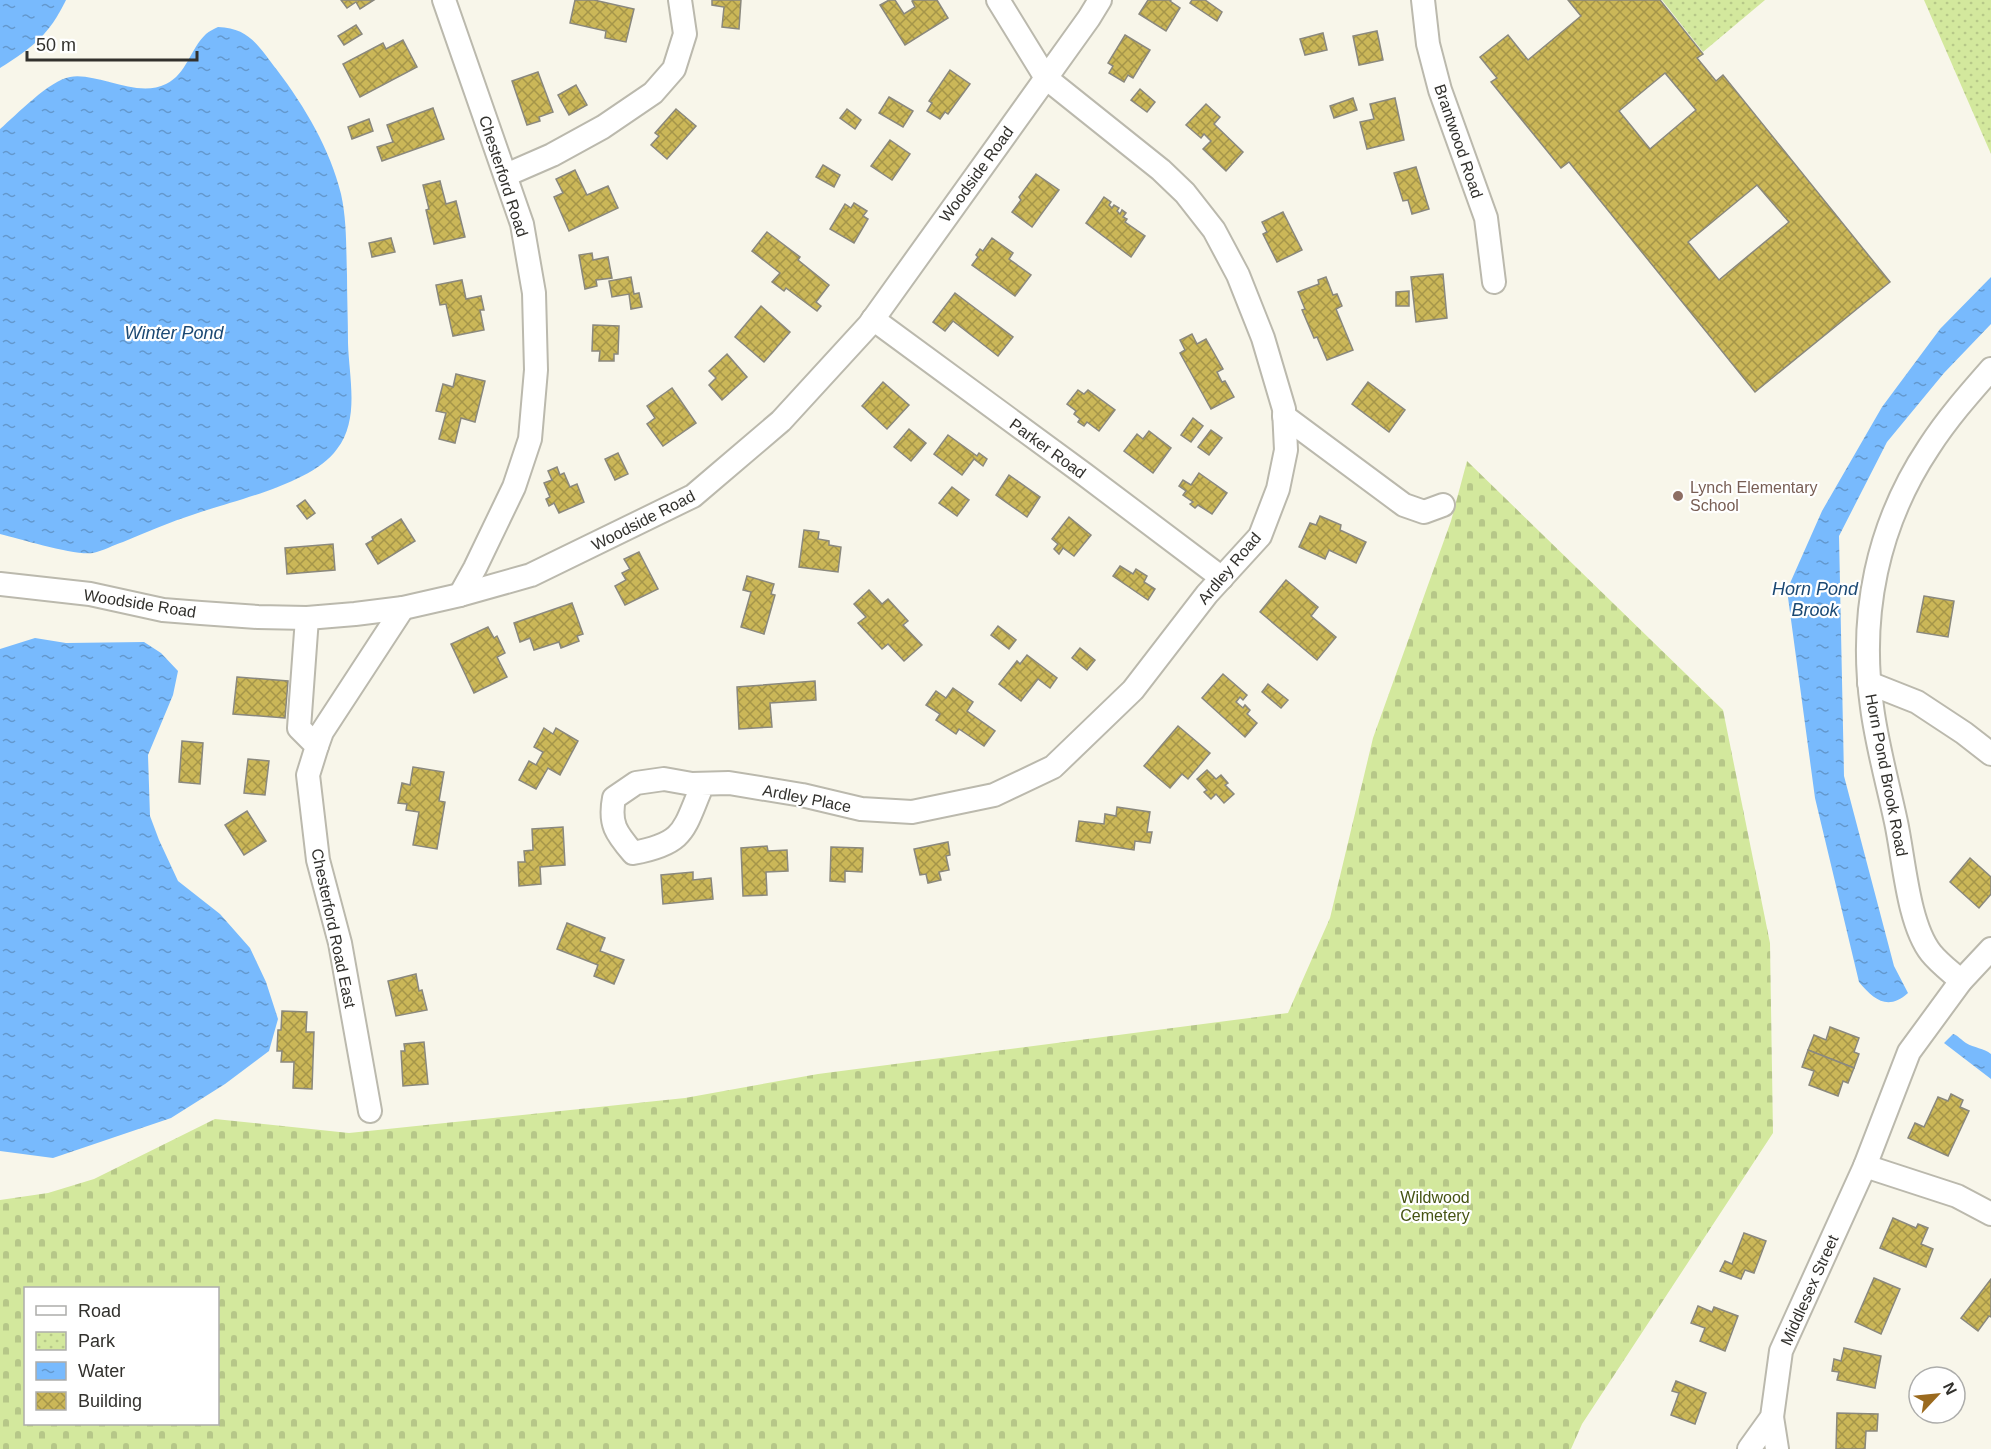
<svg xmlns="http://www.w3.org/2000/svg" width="1991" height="1449" font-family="Helvetica,sans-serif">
<defs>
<pattern id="cemetery-stones" width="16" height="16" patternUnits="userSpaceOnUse" patternTransform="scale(1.5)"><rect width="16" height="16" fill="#d3e89d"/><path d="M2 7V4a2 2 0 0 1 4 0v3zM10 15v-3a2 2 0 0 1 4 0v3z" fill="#b6c788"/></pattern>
<pattern id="park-dots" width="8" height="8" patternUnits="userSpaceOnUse" patternTransform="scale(1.5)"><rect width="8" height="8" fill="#d3e89d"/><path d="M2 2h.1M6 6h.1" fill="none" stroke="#b6c788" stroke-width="1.8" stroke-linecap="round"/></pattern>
<pattern id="water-ripples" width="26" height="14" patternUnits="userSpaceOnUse" patternTransform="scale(1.5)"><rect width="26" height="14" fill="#78bafd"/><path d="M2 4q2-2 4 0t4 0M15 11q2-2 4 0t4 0" fill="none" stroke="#6398cd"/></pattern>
<pattern id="building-cross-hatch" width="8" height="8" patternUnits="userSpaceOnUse" patternTransform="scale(1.5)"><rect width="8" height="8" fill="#cbb758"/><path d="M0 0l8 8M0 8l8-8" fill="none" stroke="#a59549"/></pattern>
</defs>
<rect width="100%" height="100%" fill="#f8f6ea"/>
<path fill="url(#cemetery-stones)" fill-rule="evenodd" d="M1467 461 1723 710 1770 943 1773 1133 1582 1424 1571 1449H0V1200L48 1193 94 1179 215 1119 349 1133 685 1098 818 1074 1288 1013 1330 918 1373 738 1451 521ZM26 1288H218V1424H26Z"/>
<g fill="url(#park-dots)">
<path d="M1662 0H1765L1703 52Z"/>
<path d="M1924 0H1991V154Z"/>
</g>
<g fill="url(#water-ripples)">
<path d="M0 0H66C49 35 33 47 0 68Z"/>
<path d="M218 27C250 28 259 47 277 70 305 107 330 149 341 194 347 221 346 248 347 275 347 298 348 321 348 343 349 378 360 419 337 449 312 484 235 500 195 514 170 522 147 532 123 542 113 545 103 551 93 553 75 556 21 539 0 534V129C16 115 50 80 70 77 97 72 137 99 166 84 187 74 190 49 206 34 209 31 214 29 218 27Z"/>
<path d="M1991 277V324L1944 373 1887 442 1839 536 1844 776 1894 966 1908 993C1888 1011 1874 1000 1859 982L1815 798 1787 590 1822 511 1882 407 1940 329Z"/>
<path d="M35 638 66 643 144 642 161 653 178 671 173 695 148 755 150 816 159 840 178 881 220 914 250 948 266 982 278 1019 269 1051 225 1084 171 1118 53 1158 0 1151V649Z"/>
<path d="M1953 1034C1959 1036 1961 1040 1966 1043 1974 1048 1984 1048 1991 1054V1079L1944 1043Z"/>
</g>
<g fill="url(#building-cross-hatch)" stroke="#8a887d" stroke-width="1.5" fill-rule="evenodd">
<path d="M341 0H374L360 9 356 2 347 8Z"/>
<path d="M575 0H594L634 9 626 42 605 38 606 31 570 23Z"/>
<path d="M712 0H741L739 29 722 27 724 7 712 5Z"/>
<path d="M889 0H895L904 14 915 7 912 1 914 0H937L948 18 905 45 880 5Z"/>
<path d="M1148 0H1171L1170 1 1180 8 1166 31 1139 14Z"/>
<path d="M1192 0H1205L1222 12 1217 21 1190 3Z"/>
<path d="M1568 0H1660L1703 54 1697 58 1716 81 1723 75 1890 282 1755 392 1569 162 1561 168 1491 82 1497 78 1480 57 1508 35 1528 60 1581 16ZM1665 73 1696 110 1650 149 1619 111ZM1757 185 1789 222 1719 280 1688 242Z"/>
<path d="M356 25 362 34 344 45 338 36Z"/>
<path d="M1377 31 1383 60 1359 65 1353 36Z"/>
<path d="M1323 33 1327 50 1305 55 1300 39Z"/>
<path d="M1125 35 1150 50 1133 78 1128 75 1124 82 1109 73 1113 66 1108 63Z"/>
<path d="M403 40 417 67 360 97 343 64 383 43 386 49Z"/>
<path d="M950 70 970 84 948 114 945 112 940 119 927 111 932 103 929 101Z"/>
<path d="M538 72 553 112 539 117 540 121 527 125 512 81Z"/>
<path d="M576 85 587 105 569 115 558 95Z"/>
<path d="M1140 89 1155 102 1147 112 1131 100Z"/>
<path d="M889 97 913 111 903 127 879 113Z"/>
<path d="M1353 98 1357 110 1334 118 1330 106Z"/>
<path d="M1395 98 1404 140 1367 149 1360 122 1374 119 1370 104Z"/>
<path d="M1206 104 1220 117 1214 124 1243 152 1226 171 1203 149 1211 141 1204 134 1201 138 1186 125Z"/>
<path d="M433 108 444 139 382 161 377 147 393 142 387 125Z"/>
<path d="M676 109 696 126 667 159 651 145 659 136 655 133Z"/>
<path d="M847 109 861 120 855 129 840 118Z"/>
<path d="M369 119 373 131 352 139 348 127Z"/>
<path d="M890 140 910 154 892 180 871 166Z"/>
<path d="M823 165 840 175 834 187 816 177Z"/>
<path d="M1416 167 1429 209 1412 214 1408 200 1403 201 1394 173Z"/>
<path d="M575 170 587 195 608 186 618 208 569 231 554 197 563 193 556 179Z"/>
<path d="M1036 174 1059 190 1032 227 1012 212 1021 200 1019 197Z"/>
<path d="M440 181 446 204 456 201 465 237 434 244 426 210 429 209 423 185Z"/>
<path d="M1104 197 1111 202 1109 205 1112 208 1114 205 1119 208 1117 211 1120 214 1122 210 1126 213 1123 217 1127 219 1125 222 1145 236 1131 257 1086 223Z"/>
<path d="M854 203 867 211 863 216 868 219 854 243 830 229 845 204 851 208Z"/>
<path d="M1283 212 1302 250 1277 262 1263 234 1267 232 1262 222Z"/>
<path d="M767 232 800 257 798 260 829 285 816 302 821 306 817 311 786 288 784 291 772 282 780 273 752 251Z"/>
<path d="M391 238 395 252 372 257 369 243Z"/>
<path d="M992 238 1013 253 1009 259 1031 275 1015 296 972 265 978 257 976 255 980 249 983 251Z"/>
<path d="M592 253 593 260 608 257 612 278 596 280 597 286 585 289 579 255Z"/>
<path d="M1443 274 1447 318 1416 322 1411 277Z"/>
<path d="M631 277 634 294 639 293 642 307 631 309 629 294 612 297 609 281Z"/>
<path d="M1326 277 1333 295 1337 294 1342 306 1336 309 1353 350 1327 360 1317 337 1314 338 1302 310 1305 309 1298 292 1319 284 1318 280Z"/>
<path d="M462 280 466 299 481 296 484 310H480L484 330 453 336 446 304 440 305 436 285Z"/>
<path d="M1409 291V306H1396V292Z"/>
<path d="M955 293 1013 337 998 356 953 321 945 331 933 322Z"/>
<path d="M761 306 790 332 764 362 735 337Z"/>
<path d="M593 325 619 326 618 354H614V361H599L600 351H592Z"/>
<path d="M1192 334 1197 344 1206 339 1223 369 1217 372 1222 382 1225 381 1234 397 1211 409 1180 353 1185 350 1180 340Z"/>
<path d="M727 354 747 377 722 400 709 385 716 378 709 371Z"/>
<path d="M456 374 485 381 475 422 461 418 455 443 439 439 446 413 436 411 443 384 453 387Z"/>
<path d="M883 382 909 405 887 429 862 406Z"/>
<path d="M1368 382 1405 410 1389 432 1352 404Z"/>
<path d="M672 388 696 423 663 446 647 424 655 418 647 406Z"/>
<path d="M1078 390 1084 394 1088 390 1115 410 1099 431 1087 422 1084 426 1078 422 1080 419 1074 414 1076 411 1067 404Z"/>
<path d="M1193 418 1203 426 1191 442 1181 435Z"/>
<path d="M909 429 926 443 911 461 894 447Z"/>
<path d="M1211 430 1222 438 1209 455 1198 447Z"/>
<path d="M1149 431 1171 448 1153 473 1124 451 1137 434 1143 439Z"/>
<path d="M948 435 977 456 979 453 987 459 983 466 974 459 962 475 934 454Z"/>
<path d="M618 453 628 474 615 480 605 459Z"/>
<path d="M557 467 560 475 564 473 570 487 577 484 584 502 559 513 554 503 549 506 546 499 550 497 544 483 552 480 548 471Z"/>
<path d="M1199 473 1227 493 1212 514 1198 505 1195 508 1190 504 1193 502 1183 495 1186 491 1179 486 1183 480 1191 485Z"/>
<path d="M1009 475 1040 497 1027 517 996 495Z"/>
<path d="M952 487 969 500 957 516 939 503Z"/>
<path d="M305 500 315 513 307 519 297 506Z"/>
<path d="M1320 516 1341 525 1340 530 1366 542 1356 563 1329 550 1325 559 1299 547 1310 523 1316 525Z"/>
<path d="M1069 517 1091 535 1074 556 1063 548 1059 554 1054 549 1058 544 1052 539Z"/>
<path d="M401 519 415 541 378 564 366 544 373 540 372 537Z"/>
<path d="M804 530 819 532 818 539 829 541V545L841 547 838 572 799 567Z"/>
<path d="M333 544 335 570 287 574 285 548Z"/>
<path d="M639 552 658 589 625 605 615 586 626 580 622 573 630 569 624 559Z"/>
<path d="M1120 566 1133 574 1136 569 1147 576 1144 582 1155 589 1148 600 1113 576Z"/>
<path d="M747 576 774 584 771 594 775 595 764 634 741 627 751 592 743 590Z"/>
<path d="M1286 580 1318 607 1311 616 1336 637 1317 660 1260 612Z"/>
<path d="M869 590 882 604 888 599 908 621 903 625 922 645 904 661 888 644 882 649 858 623 866 617 854 604Z"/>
<path d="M1924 596 1954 601 1948 637 1917 632Z"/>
<path d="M572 603 583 634 577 636 579 641 561 648 559 642 534 650 530 638 520 642 514 623Z"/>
<path d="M998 626 1016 640 1009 649 991 635Z"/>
<path d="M488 627 494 638 497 636 505 653 497 657 507 677 474 693 451 644Z"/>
<path d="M1080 648 1095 660 1087 670 1072 658Z"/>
<path d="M1027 655 1057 678 1050 688 1038 679 1021 701 999 684 1017 661 1020 664Z"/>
<path d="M1223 674 1247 695 1243 700 1240 697 1236 702 1243 708 1245 705 1250 710 1247 714 1257 723 1245 737 1202 698Z"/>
<path d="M237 677 288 681 285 718 233 714Z"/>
<path d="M815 681 816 700 770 703 772 727 739 729 737 687Z"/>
<path d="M1268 684 1288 700 1281 708 1262 692Z"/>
<path d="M953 688 973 702 967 711 995 731 984 746 959 729 956 734 936 720 940 714 926 705 936 691 946 698Z"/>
<path d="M1178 726 1210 753 1188 779 1182 774 1170 788 1144 766Z"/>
<path d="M544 728 553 734 556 728 578 741 560 775 548 768 536 789 519 780 529 761 536 765 543 752 534 747Z"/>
<path d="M182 741 203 743 200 784 179 782Z"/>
<path d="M248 759 269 761 265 795 244 793Z"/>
<path d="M413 767 444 772 439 801 445 802 437 849 413 845 419 812 406 810 407 804 398 803 402 783 410 785Z"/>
<path d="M1207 770 1216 779 1221 775 1228 783 1225 785 1234 794 1224 803 1216 794 1211 799 1204 792 1207 790 1197 779Z"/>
<path d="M1117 807 1150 812 1147 832H1152L1150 843 1135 841 1134 850 1076 841 1079 821 1104 824 1105 814 1116 816Z"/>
<path d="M247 811 266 841 244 855 225 825Z"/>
<path d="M563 827 565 865 540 867 541 884 519 886 518 862H525L524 851 533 850 532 829Z"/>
<path d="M948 842 950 855 946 856 949 870 939 872 941 880 928 883 926 874 920 875 914 849Z"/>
<path d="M767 846 768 851 787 850 788 871 766 872 767 895 743 896 741 848Z"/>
<path d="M831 847 863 848 862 872 845 871V882L830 881Z"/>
<path d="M1970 858 1991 877V894L1979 908 1950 882Z"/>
<path d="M693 872V880L711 878 713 899 663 904 661 875Z"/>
<path d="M567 923 605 938 600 951 624 960 614 984 594 976 598 965 557 949Z"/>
<path d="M416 974 419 991 422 990 427 1010 396 1016 388 981Z"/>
<path d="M282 1011 307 1012 306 1032H314L312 1089 293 1088 294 1062H281L282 1051H277L278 1030H281Z"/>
<path d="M1830 1027 1859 1038 1854 1052 1859 1054 1854 1068 1808 1050 1814 1035 1826 1040Z"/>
<path d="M424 1042 428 1084 403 1086 401 1051H405L404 1044Z"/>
<path d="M1808 1050 1854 1068 1848 1083 1843 1081 1838 1096 1809 1085 1814 1071 1802 1067Z"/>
<path d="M1951 1094 1963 1100 1960 1107 1969 1111 1948 1156 1908 1138 1915 1123 1924 1127 1938 1097 1948 1101Z"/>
<path d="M1893 1218 1916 1228 1918 1224 1928 1228 1921 1244 1933 1249 1926 1267 1880 1248Z"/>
<path d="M1744 1233 1766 1241 1754 1273 1745 1270 1741 1279 1720 1271 1725 1261 1732 1264Z"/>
<path d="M1874 1278 1900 1289 1881 1334 1855 1322Z"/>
<path d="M1991 1279V1317L1989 1316 1978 1331 1961 1318Z"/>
<path d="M1698 1306 1712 1312 1714 1307 1738 1316 1725 1351 1700 1341 1705 1328 1691 1323Z"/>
<path d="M1844 1348 1881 1356 1875 1388 1837 1380 1839 1372 1832 1371 1834 1359 1841 1361Z"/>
<path d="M1676 1381 1706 1393 1695 1424 1671 1415 1679 1393 1672 1391Z"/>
<path d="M1837 1413 1878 1414 1877 1431H1866L1865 1449H1836Z"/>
</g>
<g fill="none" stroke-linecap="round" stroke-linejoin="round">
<defs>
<g id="minor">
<path d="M444 0 522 224 534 293 536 370 530 439 514 487 475 568 460 595"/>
<path d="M1423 0 1428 44 1440 90 1486 218 1494 282"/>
<path d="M506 175 552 155 603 127 653 93 674 69 685 34 680 0"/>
<path d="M873 319 1084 474 1222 578"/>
<path d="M1284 416 1404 505 1424 512 1443 505"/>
<path d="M0 584 90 594 163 610 201 613 258 617 307 618 355 614 403 608 460 595 531 575 693 496 781 421 869 325 1089 18 1100 0"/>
<path d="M307 618 299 728 317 746 308 775 318 860 340 943 370 1111"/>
<path d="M1869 683 1917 702 1964 733 1991 754"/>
<path d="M317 746 322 732 403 608"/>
<path d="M703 784C683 829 687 843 633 853 616 833 609 824 614 798L636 783 664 779 692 784 729 783 802 795 861 809 912 812 994 795 1053 767 1133 690 1207 594 1260 536 1278 489 1286 450 1284 409 1263 338 1238 275 1214 230 1185 193 1161 170 1046 78 998 0"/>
<path d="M1961 981C1951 972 1939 963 1931 953 1908 924 1904 859 1896 822 1888 784 1877 746 1872 707 1859 615 1877 525 1929 447 1947 419 1969 394 1991 369"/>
<path d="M1865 1166 1957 1196 1991 1214"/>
<path d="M1772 1417 1777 1449"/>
<path d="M1749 1449 1772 1417 1781 1351 1865 1166 1909 1052 1961 981 1991 949"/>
</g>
</defs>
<use href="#minor" stroke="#bbb9ad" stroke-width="26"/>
<use href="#minor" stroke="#fff" stroke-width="22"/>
</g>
<circle fill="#8d6e63" stroke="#fff" stroke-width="2" cx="1678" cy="496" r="6"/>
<g text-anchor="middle" stroke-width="4.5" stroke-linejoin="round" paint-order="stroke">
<g font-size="16" fill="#32312d" stroke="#fff">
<text transform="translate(1459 141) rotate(71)" y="6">Brantwood Road</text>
<text transform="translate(976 174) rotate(-54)" y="6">Woodside Road</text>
<text transform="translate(504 176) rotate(72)" y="6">Chesterford Road</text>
<text transform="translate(1048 448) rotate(36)" y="6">Parker Road</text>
<text transform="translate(643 520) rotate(-27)" y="6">Woodside Road</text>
<text transform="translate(1229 568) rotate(-50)" y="6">Ardley Road</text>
<text transform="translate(140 603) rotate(9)" y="6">Woodside Road</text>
<text transform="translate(1887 775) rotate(79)" y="6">Horn Pond Brook Road</text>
<text transform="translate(807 798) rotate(11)" y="6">Ardley Place</text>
<text transform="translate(334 928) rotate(78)" y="6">Chesterford Road East</text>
<text transform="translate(1809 1290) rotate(-66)" y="6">Middlesex Street</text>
</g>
<g font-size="16" fill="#785e54" stroke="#fff" text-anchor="start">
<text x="1690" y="493">Lynch Elementary<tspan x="1690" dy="18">School</tspan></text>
</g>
<g font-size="16" fill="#455312" stroke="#fff">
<text x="1435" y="1203">Wildwood<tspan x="1435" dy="18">Cemetery</tspan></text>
</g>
<g font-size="18" font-style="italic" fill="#1b4974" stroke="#fff">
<text x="174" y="339">Winter Pond</text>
<text x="1815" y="595">Horn Pond<tspan x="1815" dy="21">Brook</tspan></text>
</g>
</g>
<rect x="24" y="1287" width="195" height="138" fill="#ffffff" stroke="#adadab" stroke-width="1.5"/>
<rect x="36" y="1306" width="30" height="9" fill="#ffffff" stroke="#adadab" stroke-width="1.5"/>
<text x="78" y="1317" font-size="18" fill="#32312d">Road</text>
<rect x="36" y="1332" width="30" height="18" fill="url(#park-dots)" stroke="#adadab" stroke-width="1.5"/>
<text x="78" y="1347" font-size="18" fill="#32312d">Park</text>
<rect x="36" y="1362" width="30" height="18" fill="url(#water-ripples)" stroke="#adadab" stroke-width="1.5"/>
<text x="78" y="1377" font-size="18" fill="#32312d">Water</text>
<rect x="36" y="1392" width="30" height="18" fill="url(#building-cross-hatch)" stroke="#adadab" stroke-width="1.5"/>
<text x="78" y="1407" font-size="18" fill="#32312d">Building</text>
<g transform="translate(1937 1395) rotate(64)"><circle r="28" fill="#ffffff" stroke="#adadab" stroke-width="1.5"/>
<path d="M0-4.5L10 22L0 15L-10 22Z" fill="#9b6a1e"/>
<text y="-9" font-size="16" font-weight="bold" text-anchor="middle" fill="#32312d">N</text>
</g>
<path d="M27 51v9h170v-9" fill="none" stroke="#32312d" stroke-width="3"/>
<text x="36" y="51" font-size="18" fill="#32312d" stroke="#ffffff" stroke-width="4.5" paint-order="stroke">50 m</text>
</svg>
